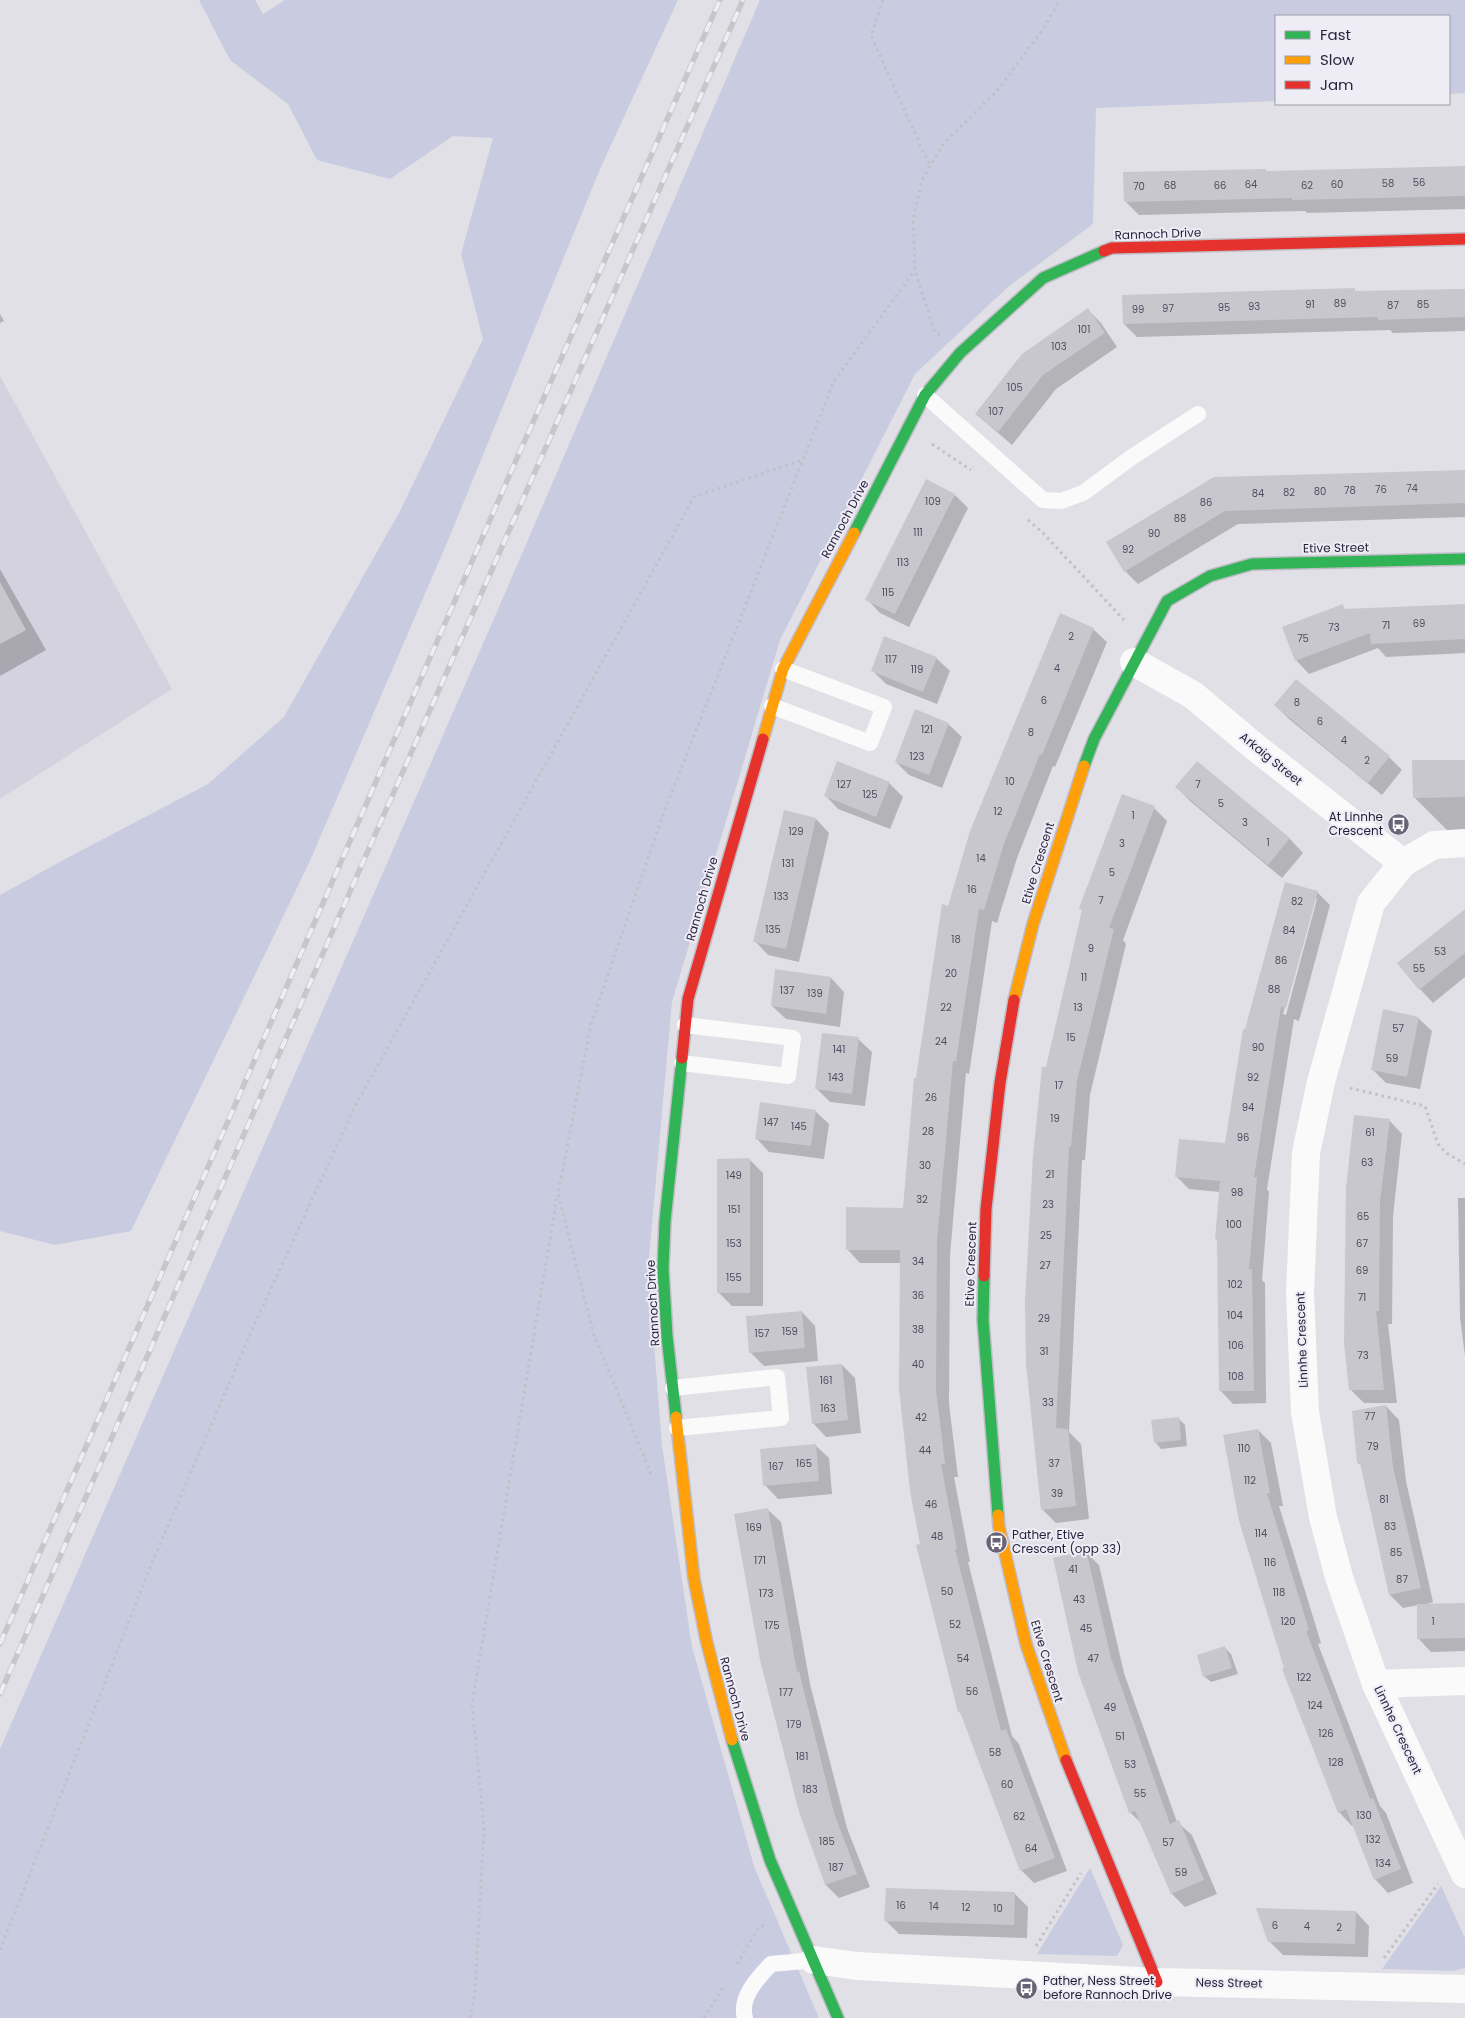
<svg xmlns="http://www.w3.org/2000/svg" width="1465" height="2018" font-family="Poppins,sans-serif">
<rect width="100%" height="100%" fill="#e1e0e6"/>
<path fill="#d4d2de" d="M0 376 172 689 0 799Z"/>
<g fill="#c9cbe0">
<path d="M199 0H255L263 14 285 0H678L600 169 449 538 309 863 131 1231 55 1245 0 1231V895L67 858 208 784 284 717 400 511 483 339 461 254 493 138 453 136 390 179 317 160 288 104 230 60Z"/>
<path d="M760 0H1465V93L1449 94V16H1276V101L1096 108 1093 224 1008 287 915 374 780 640 672 1002 648 1268 662 1446 692 1647 754 1866 819 2018H0V1749L506 591Z"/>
<path d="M1090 1868 1123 1945 1117 1956 1037 1954Z"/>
<path d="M1441 1886 1465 1938V1968L1453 1971 1382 1969Z"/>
</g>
<g fill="#0003" fill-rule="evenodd">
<path d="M1465 167V209L1307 213 1305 211 1139 215 1125 201 1265 170 1267 172Z"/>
<path d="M1354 289 1357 293 1465 289V331L1393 333 1390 330 1137 337 1124 324Z"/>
<path d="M1088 310 1101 323 1117 347 1056 389 1012 445 976 414Z"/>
<path d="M0 314 4 321 0 323Z"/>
<path d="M1465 471V517L1238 524 1138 584 1125 571 1214 478Z"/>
<path d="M955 495 968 508 909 627 880 613 867 599Z"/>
<path d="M0 569 46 650 0 676Z"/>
<path d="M1465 605V653L1386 657 1378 648 1309 674 1296 660 1342 606 1346 610Z"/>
<path d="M1093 629 1107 642 1055 767 1053 766 1017 858 997 923 992 921 969 1074 966 1073 950 1255 949 1404 958 1477H954L970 1562H968L1012 1736 1019 1744 1067 1871 1034 1883 1021 1870 964 1716 959 1712 921 1545 901 1263H860L847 1249 904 1209 917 1080 948 907Z"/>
<path d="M936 658 950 671 937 704 886 684 872 670Z"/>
<path d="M1275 705 1389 757 1402 770 1382 795 1289 719Z"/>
<path d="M948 724 962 737 942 788 909 775 896 762Z"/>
<path d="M1465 760V835H1452L1414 797Z"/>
<path d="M1197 762 1290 839 1303 853 1282 878 1190 801 1176 787Z"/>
<path d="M889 783 903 797 890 829 838 809 825 795Z"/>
<path d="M1154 808 1167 821 1123 940 1126 944 1090 1095 1085 1160H1082L1069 1432 1081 1444 1089 1519 1056 1523 1043 1510 1046 1069Z"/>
<path d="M816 819 829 833 799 962 768 955 755 941Z"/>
<path d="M1317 892 1330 905 1299 1021 1294 1019 1267 1189 1269 1192 1262 1280 1265 1283 1266 1403 1233 1404 1220 1390 1218 1240 1216 1239 1220 1192 1189 1189 1176 1176 1226 1144 1246 1030ZM1314 899H1317L1286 1015 1283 1014Z"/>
<path d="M1465 910V977L1433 1003 1420 989Z"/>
<path d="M776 971 831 978 844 992 840 1027 786 1019 772 1006Z"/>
<path d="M1418 1018 1432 1031 1420 1089 1386 1083 1372 1069Z"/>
<path d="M858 1039 872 1052 865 1106 830 1102 817 1089Z"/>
<path d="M815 1111 829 1124 824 1159 769 1152 756 1138Z"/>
<path d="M1389 1120 1402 1134 1393 1216 1392 1324H1388L1397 1403H1364L1351 1390Z"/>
<path d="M750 1160 763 1173V1306H732L719 1293Z"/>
<path d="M1458 1198H1465V1356L1460 1318Z"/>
<path d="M802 1312 815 1326 818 1361 764 1366 750 1352Z"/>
<path d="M842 1365 855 1378 861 1433 826 1437 813 1423Z"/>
<path d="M1386 1406 1399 1420 1406 1481 1433 1602 1424 1605H1465V1651L1431 1652 1418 1638V1605L1403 1608 1390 1595 1362 1466 1358 1463Z"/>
<path d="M1178 1418 1185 1425 1187 1446 1161 1449 1155 1442Z"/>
<path d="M1258 1430 1271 1443 1283 1506H1279L1321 1643 1318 1644 1380 1806 1386 1813 1413 1883 1388 1893 1375 1879 1354 1825 1352 1826 1339 1812 1285 1669Z"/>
<path d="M815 1445 829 1458 832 1494 778 1499 765 1485Z"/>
<path d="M767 1509 781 1522 810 1684 847 1828 870 1887 839 1898 826 1885 800 1812Z"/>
<path d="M1086 1552 1099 1565 1124 1673 1177 1822 1192 1835 1217 1894 1185 1907 1172 1894 1142 1824 1130 1812Z"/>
<path d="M1225 1648 1231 1654 1238 1674 1211 1682 1204 1676Z"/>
<path d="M1014 1893 1028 1907 1027 1938 899 1934 886 1921Z"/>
<path d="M1356 1912 1369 1926 1368 1957 1283 1955 1269 1941Z"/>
</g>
<g fill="#c8c7cd">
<path d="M1465 166V196L1292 200V198L1124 202 1123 172 1266 169V171Z"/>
<path d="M1355 288V291L1465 289V317L1378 320V317L1123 324 1122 295Z"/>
<path d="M1088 308 1105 333 1043 375 998 432 975 414 1022 354Z"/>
<path d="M1465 470V503L1225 511 1124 572 1106 542 1214 477Z"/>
<path d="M926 479 955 494 895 614 865 600Z"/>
<path d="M0 582 26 630 0 644Z"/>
<path d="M1343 604 1344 609 1465 604V639L1371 644 1370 633 1295 661 1282 627Z"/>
<path d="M1060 613 1094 628 1042 755 1040 754 1004 844 984 910 979 909 956 1061H953L937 1241 936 1390 945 1464H941L957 1549H955L1001 1731 1006 1729 1055 1858 1020 1871 960 1712H958L916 1545 920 1544 910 1491 899 1389 900 1250H846V1207L903 1208 914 1078H916L942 904 948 906 970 831Z"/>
<path d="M884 636 937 657 923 692 871 671Z"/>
<path d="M1296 679 1390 756 1368 783 1274 705Z"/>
<path d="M915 709 949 723 929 775 895 762Z"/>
<path d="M1412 760H1465V797L1413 798Z"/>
<path d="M837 761 890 782 876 817 824 796Z"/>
<path d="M1197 761 1290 838 1268 865 1175 787Z"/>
<path d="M1122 794 1155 806 1109 928 1114 929 1077 1081 1071 1147H1069L1056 1428 1068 1429 1076 1506 1041 1510 1026 1364 1025 1302 1033 1156 1042 1067H1046L1082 910 1079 908Z"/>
<path d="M784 810 816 818 786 949 753 942Z"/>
<path d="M1285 882 1318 891 1286 1008 1281 1007 1254 1177H1257L1249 1269H1252L1254 1391H1219L1217 1239H1215L1220 1181 1175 1177 1179 1139 1225 1143 1243 1029H1245Z"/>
<path d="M1465 909V953L1419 990 1397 963Z"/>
<path d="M775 969 831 977 826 1014 771 1006Z"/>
<path d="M1383 1009 1419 1017 1407 1077 1371 1070Z"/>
<path d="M822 1033 859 1037 852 1094 815 1089Z"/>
<path d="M760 1102 816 1110 811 1146 755 1139Z"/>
<path d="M1354 1115 1390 1119 1380 1202 1379 1311H1376L1384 1390H1349L1344 1343 1346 1188Z"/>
<path d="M750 1158V1293H717V1159Z"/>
<path d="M802 1311 805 1348 749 1353 746 1316Z"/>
<path d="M842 1364 848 1420 812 1424 806 1367Z"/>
<path d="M1386 1405 1393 1467 1421 1588 1389 1595 1360 1463H1357L1352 1411Z"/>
<path d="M1179 1417 1181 1440 1154 1443 1151 1420Z"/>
<path d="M1258 1429 1270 1493H1267L1309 1630 1306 1631 1370 1799 1373 1798 1401 1869 1374 1880 1346 1809 1338 1813 1282 1669 1284 1668 1239 1521 1223 1435Z"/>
<path d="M816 1444 819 1481 763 1486 760 1449Z"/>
<path d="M768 1508 797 1672 799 1671 834 1813 857 1874 825 1885 799 1812 760 1660 734 1514Z"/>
<path d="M1086 1550 1111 1658 1170 1824 1179 1820 1204 1880 1171 1894 1135 1811 1129 1813 1078 1672 1053 1558Z"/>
<path d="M1465 1603V1638L1417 1639V1604Z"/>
<path d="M1225 1646 1232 1668 1203 1677 1197 1655Z"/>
<path d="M886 1888 1015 1892 1014 1925 884 1921Z"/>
<path d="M1256 1908 1356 1911 1355 1944 1268 1942Z"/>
</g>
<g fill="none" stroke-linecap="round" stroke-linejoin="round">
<defs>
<g id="fast">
<path d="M854 533 925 395 960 353 1043 278 1104 251"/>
<path d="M1084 766 1094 739 1167 601 1210 576 1252 564 1465 559"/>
<path d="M984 1276 983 1320 998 1515"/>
<path d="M676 1417 667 1336 663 1269 665 1221 682 1058"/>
<path d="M732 1740 770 1860 838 2018"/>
</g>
<g id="slow">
<path d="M763 739 783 669 854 533"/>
<path d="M1014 1000 1033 924 1084 766"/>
<path d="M676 1417 694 1579 706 1639 732 1740"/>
<path d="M998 1515 999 1527 1026 1644 1066 1760"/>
</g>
<g id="jam">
<path d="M1104 251 1112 248 1465 239"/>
<path d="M682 1058 688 999 763 739"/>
<path d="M984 1276 986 1209 1000 1083 1014 1000"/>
<path d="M1066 1760 1157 1982"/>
</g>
</defs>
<use href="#fast" stroke="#bfbcc6" stroke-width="14"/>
<use href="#slow" stroke="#bfbcc6" stroke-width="14"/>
<use href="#jam" stroke="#bfbcc6" stroke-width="14"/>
<g stroke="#c2bfc7" stroke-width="3" stroke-dasharray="2.5 4" stroke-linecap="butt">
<path d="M883 0 871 36 930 166"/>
<path d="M940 335 934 330 915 270 913 220 922 180 944 143 996 92 1042 31 1060 0"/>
<path d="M932 444 971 470"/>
<path d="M1028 520 1043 533 1124 620"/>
<path d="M1350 1088 1425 1106 1438 1144 1445 1152 1465 1164"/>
<path d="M651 1474 594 1335 558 1194 591 1024 664 812 834 381 915 270"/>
<path d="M1036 1946 1081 1873"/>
<path d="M0 1950 149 1570 252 1330 354 1108 694 497 802 460"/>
<path d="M1384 1958 1438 1884"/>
<path d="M737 1964 759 1927 767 1924"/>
<path d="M470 2018 475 1993 484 1828 472 1704 557 1197"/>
<path d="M704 2018 724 1986"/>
</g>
<g stroke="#fafafb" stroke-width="16">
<path d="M925 395 1043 500 1061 501 1083 493 1132 457 1198 414"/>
<path d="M772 706 870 743 884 707 783 669"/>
<path d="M682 1063 788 1076 793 1038 685 1025"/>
<path d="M673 1388 777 1377 781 1418 677 1428"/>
<path d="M745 2018C739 1997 758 1978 771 1964L814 1960"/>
</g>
<g stroke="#fafafb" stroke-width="28">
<path d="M1134 662 1193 695 1255 747 1403 863"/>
<path d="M1465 843 1434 845 1403 863 1371 903 1321 1082 1306 1153 1300 1293 1305 1412 1323 1517 1339 1577 1376 1684 1465 1874"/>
<path d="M1376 1684 1465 1681"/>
<path d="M814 1960 857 1966 1157 1982 1465 1989"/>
</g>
<use href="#fast" stroke="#30b455" stroke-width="11"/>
<use href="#slow" stroke="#ff9f0a" stroke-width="11"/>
<use href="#jam" stroke="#e5322d" stroke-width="11"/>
<defs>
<g id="rail">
<path d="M0 1644 514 465 720 0"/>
<path d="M0 1694 341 912 743 0"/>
</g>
</defs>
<use href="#rail" stroke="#c7c6c9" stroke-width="5.5"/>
<use href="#rail" stroke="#eeedf6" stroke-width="4" stroke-dasharray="11" stroke-linecap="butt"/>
</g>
<defs>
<symbol id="bus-disc" viewBox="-11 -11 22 22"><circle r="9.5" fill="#686376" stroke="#eeedf6"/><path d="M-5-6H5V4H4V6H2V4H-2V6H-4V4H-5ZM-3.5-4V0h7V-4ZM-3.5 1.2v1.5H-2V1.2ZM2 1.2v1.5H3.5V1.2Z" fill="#fff"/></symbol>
</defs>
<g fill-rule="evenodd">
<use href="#bus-disc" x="1386" y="812" width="25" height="25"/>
<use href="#bus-disc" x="984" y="1530" width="25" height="25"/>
<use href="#bus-disc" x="1014" y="1976" width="25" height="25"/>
</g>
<g text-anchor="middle" stroke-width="4" stroke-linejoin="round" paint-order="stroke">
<g font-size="10" fill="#514b60">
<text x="1419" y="186">56</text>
<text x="1388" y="187">58</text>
<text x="1251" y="188">64</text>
<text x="1337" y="188">60</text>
<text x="1170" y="189">68</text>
<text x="1220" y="189">66</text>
<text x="1307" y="189">62</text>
<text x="1139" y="190">70</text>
<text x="1340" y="307">89</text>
<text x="1310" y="308">91</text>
<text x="1423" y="308">85</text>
<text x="1393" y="309">87</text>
<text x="1254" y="310">93</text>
<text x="1224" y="311">95</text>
<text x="1168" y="312">97</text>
<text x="1138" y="313">99</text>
<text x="1084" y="333">101</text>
<text x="1059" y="350">103</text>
<text x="1015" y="391">105</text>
<text x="996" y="415">107</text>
<text x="1412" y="492">74</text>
<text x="1381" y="493">76</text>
<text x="1350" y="494">78</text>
<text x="1320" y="495">80</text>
<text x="1289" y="496">82</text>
<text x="1258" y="497">84</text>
<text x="933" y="505">109</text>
<text x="1206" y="506">86</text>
<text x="1180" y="522">88</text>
<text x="918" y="536">111</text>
<text x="1154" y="537">90</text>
<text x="1128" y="553">92</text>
<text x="903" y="566">113</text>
<text x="888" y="596">115</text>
<text x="1419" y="627">69</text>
<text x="1386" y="629">71</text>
<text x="1334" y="631">73</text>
<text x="1071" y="640">2</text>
<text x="1303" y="642">75</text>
<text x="891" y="663">117</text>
<text x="1057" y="672">4</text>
<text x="917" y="673">119</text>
<text x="1044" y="704">6</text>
<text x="1297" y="706">8</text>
<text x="1320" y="725">6</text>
<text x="927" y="733">121</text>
<text x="1031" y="736">8</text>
<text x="1344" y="744">4</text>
<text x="917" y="760">123</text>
<text x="1367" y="764">2</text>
<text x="1010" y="785">10</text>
<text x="844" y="788">127</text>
<text x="1198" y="788">7</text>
<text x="870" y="798">125</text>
<text x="1221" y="807">5</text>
<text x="998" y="815">12</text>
<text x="1133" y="819">1</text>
<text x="1245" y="826">3</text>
<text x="796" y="835">129</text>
<text x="1268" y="846">1</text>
<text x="1122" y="847">3</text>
<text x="981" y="862">14</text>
<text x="788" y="867">131</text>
<text x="1112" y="876">5</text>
<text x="972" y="893">16</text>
<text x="781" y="900">133</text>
<text x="1101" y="904">7</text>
<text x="1297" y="905">82</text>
<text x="773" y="933">135</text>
<text x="1289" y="934">84</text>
<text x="956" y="943">18</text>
<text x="1091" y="952">9</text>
<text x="1440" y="955">53</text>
<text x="1281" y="964">86</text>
<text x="1419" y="972">55</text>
<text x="951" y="977">20</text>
<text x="1084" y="981">11</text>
<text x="1274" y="993">88</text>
<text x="787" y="994">137</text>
<text x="815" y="997">139</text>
<text x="946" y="1011">22</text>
<text x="1078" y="1011">13</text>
<text x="1398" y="1032">57</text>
<text x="1071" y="1041">15</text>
<text x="941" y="1045">24</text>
<text x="1258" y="1051">90</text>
<text x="839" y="1053">141</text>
<text x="1392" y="1062">59</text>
<text x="836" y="1081">143</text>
<text x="1253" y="1081">92</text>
<text x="1059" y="1089">17</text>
<text x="931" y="1101">26</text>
<text x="1248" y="1111">94</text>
<text x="1055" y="1122">19</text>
<text x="771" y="1126">147</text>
<text x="799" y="1130">145</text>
<text x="928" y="1135">28</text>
<text x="1370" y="1136">61</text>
<text x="1243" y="1141">96</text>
<text x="1367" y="1166">63</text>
<text x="925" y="1169">30</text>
<text x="1050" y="1178">21</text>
<text x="734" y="1179">149</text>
<text x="1237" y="1196">98</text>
<text x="922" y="1203">32</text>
<text x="1048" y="1208">23</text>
<text x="734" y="1213">151</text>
<text x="1363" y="1220">65</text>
<text x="1234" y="1228">100</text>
<text x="1046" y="1239">25</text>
<text x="734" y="1247">153</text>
<text x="1362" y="1247">67</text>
<text x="918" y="1265">34</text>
<text x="1045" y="1269">27</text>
<text x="1362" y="1274">69</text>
<text x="734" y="1281">155</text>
<text x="1235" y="1288">102</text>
<text x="918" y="1299">36</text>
<text x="1362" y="1301">71</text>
<text x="1235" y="1319">104</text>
<text x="1044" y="1322">29</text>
<text x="918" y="1333">38</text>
<text x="790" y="1335">159</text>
<text x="762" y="1337">157</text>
<text x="1236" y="1349">106</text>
<text x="1044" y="1355">31</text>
<text x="1363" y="1359">73</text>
<text x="918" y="1368">40</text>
<text x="1236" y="1380">108</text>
<text x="826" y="1384">161</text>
<text x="1048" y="1406">33</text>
<text x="828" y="1412">163</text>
<text x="1370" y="1420">77</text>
<text x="921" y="1421">42</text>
<text x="1373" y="1450">79</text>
<text x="1244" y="1452">110</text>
<text x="925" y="1454">44</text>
<text x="804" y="1467">165</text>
<text x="1054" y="1467">37</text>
<text x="776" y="1470">167</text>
<text x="1250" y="1484">112</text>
<text x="1057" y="1497">39</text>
<text x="1384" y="1503">81</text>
<text x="931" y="1508">46</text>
<text x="1390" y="1530">83</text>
<text x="754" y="1531">169</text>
<text x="1261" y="1537">114</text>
<text x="937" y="1540">48</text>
<text x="1396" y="1556">85</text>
<text x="760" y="1564">171</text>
<text x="1270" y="1566">116</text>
<text x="1073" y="1573">41</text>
<text x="1402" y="1583">87</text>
<text x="947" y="1595">50</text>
<text x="1279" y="1596">118</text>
<text x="766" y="1597">173</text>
<text x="1079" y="1603">43</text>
<text x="1288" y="1625">120</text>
<text x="1433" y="1625">1</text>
<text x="955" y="1628">52</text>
<text x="772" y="1629">175</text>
<text x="1086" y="1632">45</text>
<text x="963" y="1662">54</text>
<text x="1093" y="1662">47</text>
<text x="1304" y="1681">122</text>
<text x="972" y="1695">56</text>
<text x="786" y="1696">177</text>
<text x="1315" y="1709">124</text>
<text x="1110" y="1711">49</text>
<text x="794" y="1728">179</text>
<text x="1326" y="1737">126</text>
<text x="1120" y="1740">51</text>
<text x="995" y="1756">58</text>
<text x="802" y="1760">181</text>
<text x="1336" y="1766">128</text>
<text x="1130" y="1768">53</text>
<text x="1007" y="1788">60</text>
<text x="810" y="1793">183</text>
<text x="1140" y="1797">55</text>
<text x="1364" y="1819">130</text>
<text x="1019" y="1820">62</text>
<text x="1373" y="1843">132</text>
<text x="827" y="1845">185</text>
<text x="1168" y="1846">57</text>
<text x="1031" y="1852">64</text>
<text x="1383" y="1867">134</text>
<text x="836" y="1871">187</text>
<text x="1181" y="1876">59</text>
<text x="901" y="1909">16</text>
<text x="934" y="1910">14</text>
<text x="966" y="1911">12</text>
<text x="998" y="1912">10</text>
<text x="1275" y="1929">6</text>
<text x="1307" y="1930">4</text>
<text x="1339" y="1931">2</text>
</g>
<g font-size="12" fill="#271f39" stroke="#eeedf6">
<text transform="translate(1158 234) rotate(-2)" y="4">Rannoch Drive</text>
<text transform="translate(845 519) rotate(-62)" y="4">Rannoch Drive</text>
<text transform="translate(1336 548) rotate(-1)" y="4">Etive Street</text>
<text transform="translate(1271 759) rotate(39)" y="4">Arkaig Street</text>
<text transform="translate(1038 863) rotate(-73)" y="4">Etive Crescent</text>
<text transform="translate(702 899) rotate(-74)" y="4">Rannoch Drive</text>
<text transform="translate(971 1264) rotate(-88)" y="4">Etive Crescent</text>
<text transform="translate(653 1303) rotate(-93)" y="4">Rannoch Drive</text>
<text transform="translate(1302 1340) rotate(-92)" y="4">Linnhe Crescent</text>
<text transform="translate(1047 1661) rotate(73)" y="4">Etive Crescent</text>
<text transform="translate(735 1699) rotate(75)" y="4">Rannoch Drive</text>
<text transform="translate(1398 1730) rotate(65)" y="4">Linnhe Crescent</text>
<text transform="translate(1229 1983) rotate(1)" y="4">Ness Street</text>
</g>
<g font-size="12" fill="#271f39" stroke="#eeedf6" text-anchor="start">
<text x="1383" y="821" text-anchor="end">At Linnhe<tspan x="1383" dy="14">Crescent</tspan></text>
<text x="1012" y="1539">Pather, Etive<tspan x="1012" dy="14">Crescent (opp 33)</tspan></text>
<text x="1043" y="1985">Pather, Ness Street<tspan x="1043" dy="14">before Rannoch Drive</tspan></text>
</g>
</g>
<rect x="1275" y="15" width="175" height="90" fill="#eeedf6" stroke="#9e9baa"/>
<rect x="1285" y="31" width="25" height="8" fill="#30b455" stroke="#9e9baa"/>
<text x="1320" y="40" font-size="15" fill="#271f39">Fast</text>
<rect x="1285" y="56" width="25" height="8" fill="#ff9f0a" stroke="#9e9baa"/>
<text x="1320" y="65" font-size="15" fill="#271f39">Slow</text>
<rect x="1285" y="81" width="25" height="8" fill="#e5322d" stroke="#9e9baa"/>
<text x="1320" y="90" font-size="15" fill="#271f39">Jam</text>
</svg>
